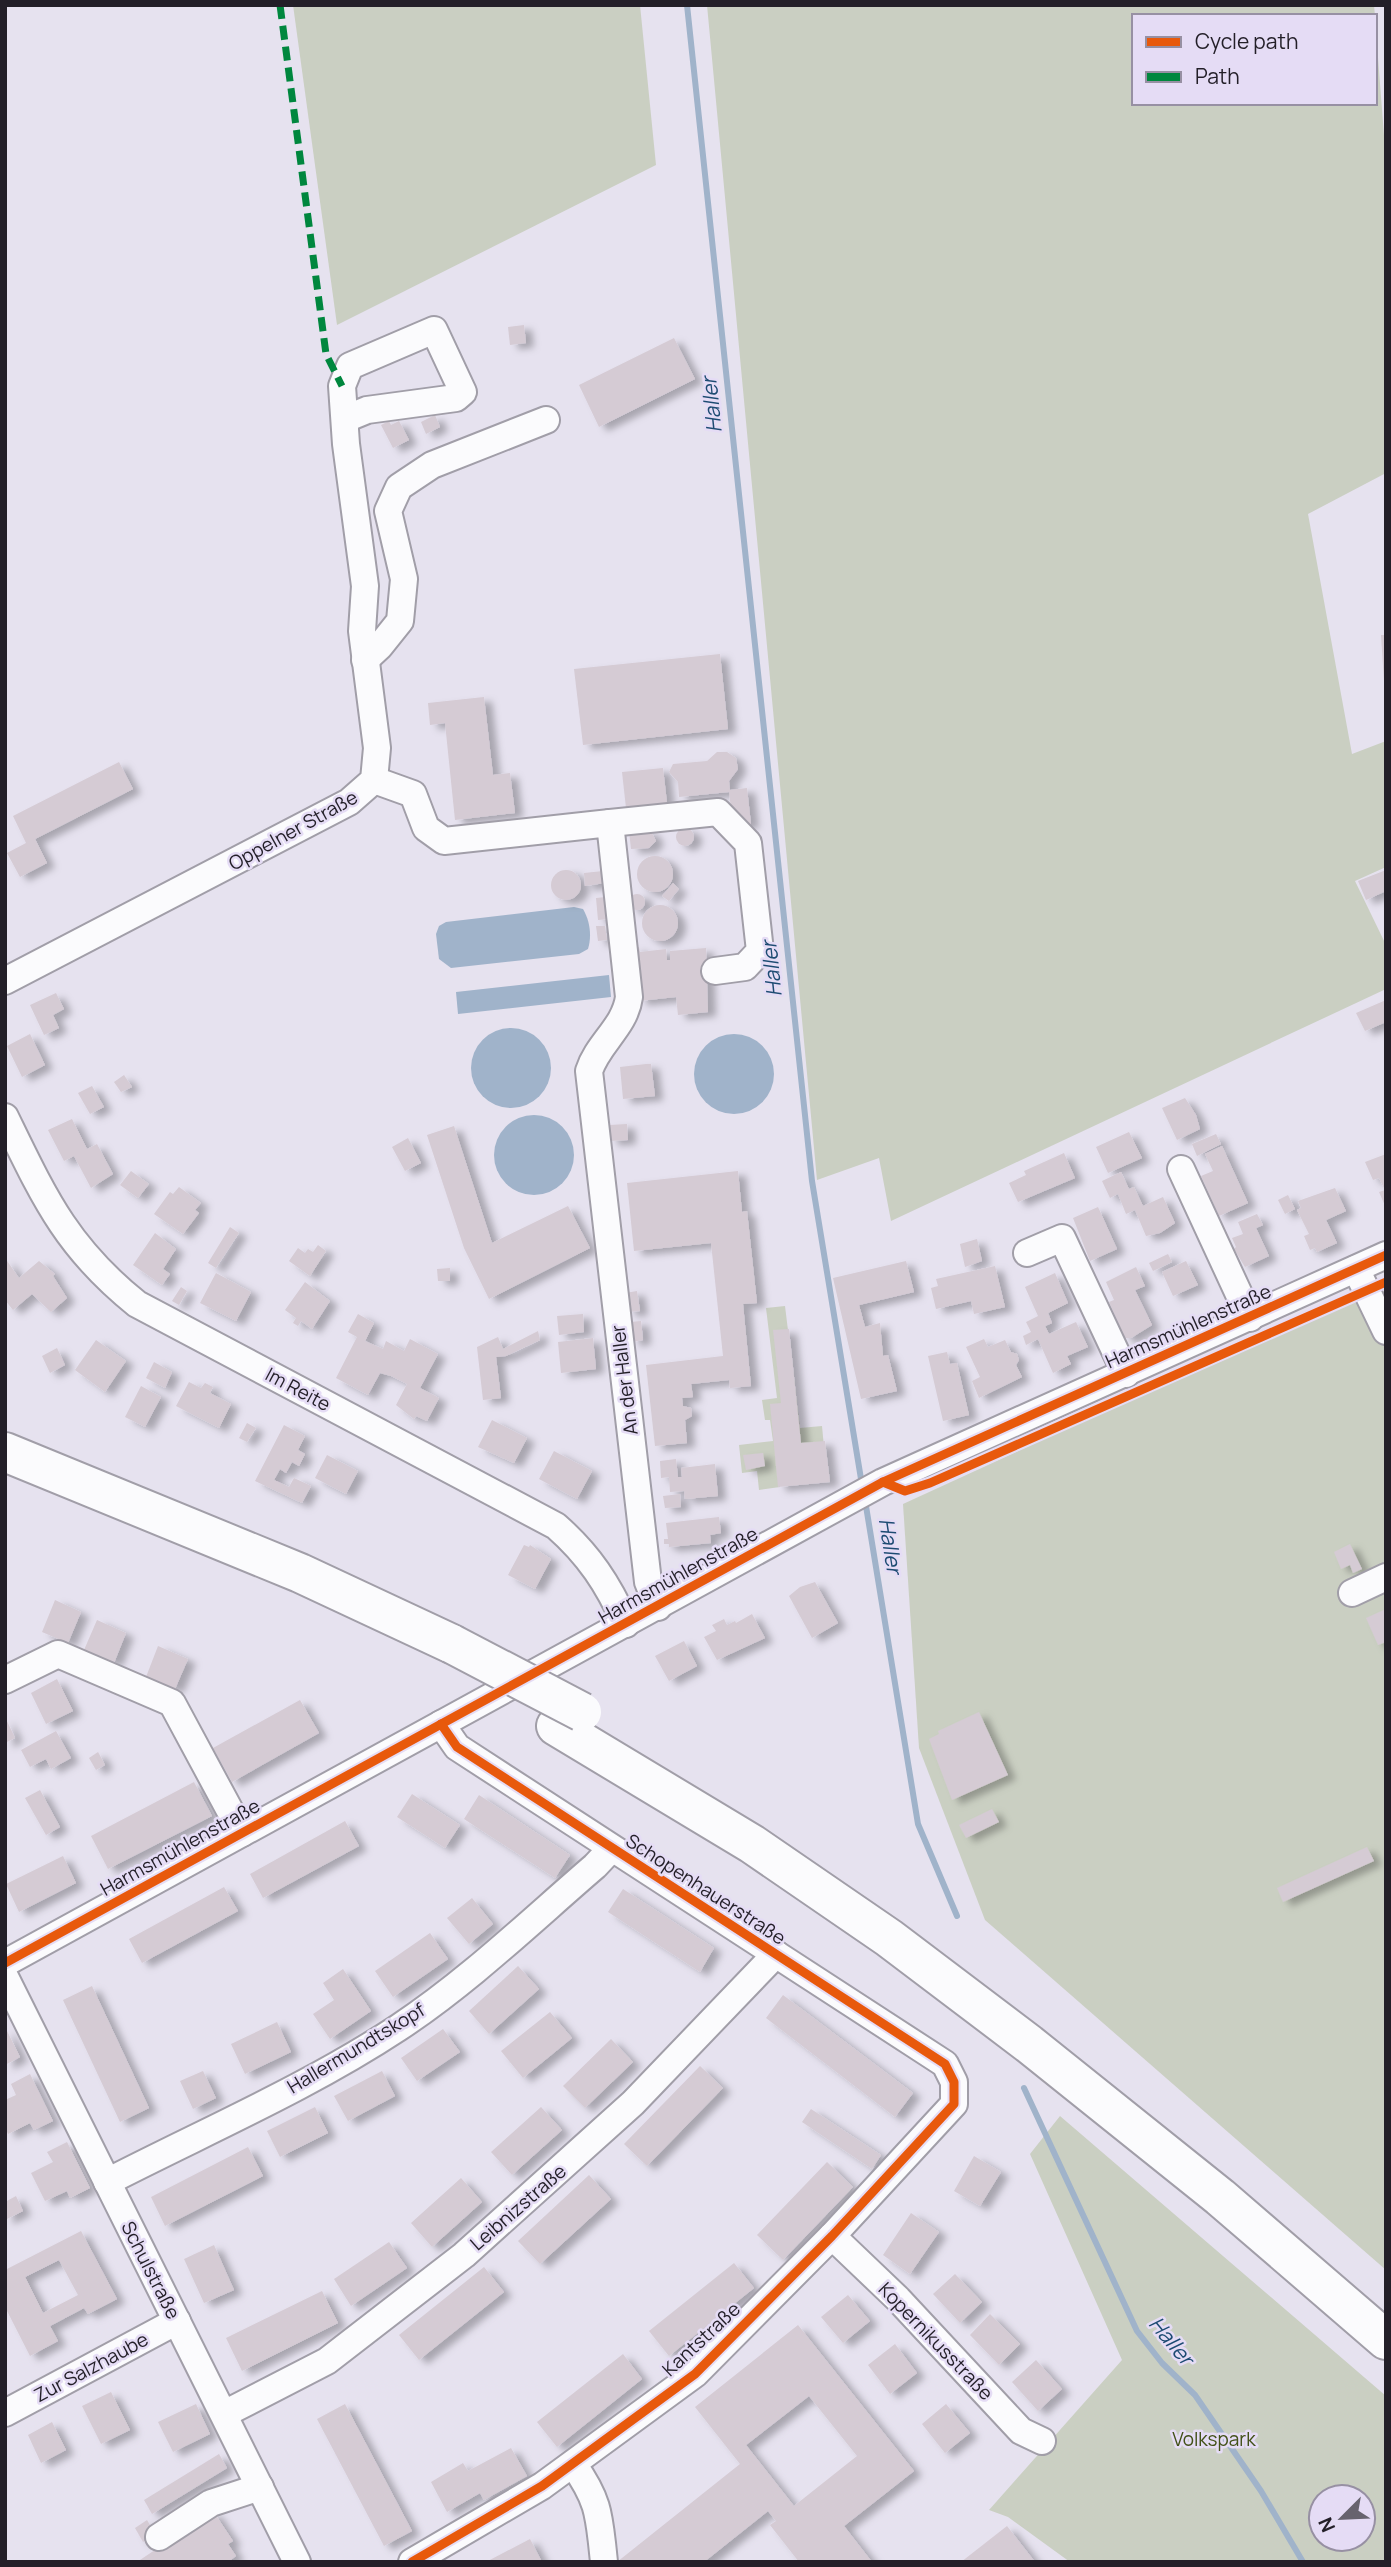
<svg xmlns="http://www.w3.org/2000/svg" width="1391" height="2567" font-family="Manrope,sans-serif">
<defs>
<filter id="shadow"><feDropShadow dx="8" dy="4.5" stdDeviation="3.5" flood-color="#0004"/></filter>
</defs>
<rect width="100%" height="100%" fill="#e6e2ef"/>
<g fill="#cacfc2" fill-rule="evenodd">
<path d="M293 5H640L656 165 337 325Z"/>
<path d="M707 5H1374L1375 16H1134V103H1375V19L1386 161V473L1308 514 1352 754 1386 741V867L1355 881 1386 945V989L891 1221 879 1158 817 1180Z"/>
<path d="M1386 1291V2270L985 1920 919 1748 903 1504 1358 1295Z"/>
<path d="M785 1306 800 1428 822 1426 825 1458 777 1464 780 1487 759 1490 757 1471 742 1473 739 1445 773 1441 770 1420H765L762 1400 777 1398 766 1308Z"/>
<path d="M1060 2116 1386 2396V2562H1070L1008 2517 989 2510 1122 2360 1030 2154ZM1321 2497H1363V2539H1321Z"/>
</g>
<g fill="#a0b3ca">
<path d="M574 907 583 909C590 921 592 936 588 949L579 954 451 968 439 959 436 934 439 926 446 922Z"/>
<path d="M609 975 611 997 458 1014 456 992Z"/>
<circle cx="511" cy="1068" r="40"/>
<circle cx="734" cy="1074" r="40"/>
<circle cx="534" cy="1155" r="40"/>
</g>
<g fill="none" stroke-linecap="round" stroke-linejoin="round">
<g stroke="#a0b3ca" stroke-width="6">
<path d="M687 5 812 1181 862 1485"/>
<path d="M865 1500 918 1824 957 1916"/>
<path d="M1024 2088 1137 2331 1162 2363 1195 2395 1261 2491 1303 2562"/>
</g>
</g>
<g fill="#d5cbd4" fill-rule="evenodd" filter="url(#shadow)">
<path d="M524 325 526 343 510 345 508 327Z"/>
<path d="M674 338 695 379 599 427 579 385Z"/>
<path d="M435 415 440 427 426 434 421 422Z"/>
<path d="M389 421 391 425 399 421 409 440 393 448 381 425Z"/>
<path d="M1381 635H1386V681H1384Z"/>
<path d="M720 654 728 729 583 745 574 669Z"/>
<path d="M484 697 493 775 510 773 515 813 455 820 445 723 430 725 428 703Z"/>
<path d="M717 752H727L736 758 738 769 729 781 730 790 747 788 751 824 733 826 729 792 679 797 678 782 669 772 673 764 707 761Z"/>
<path d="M119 762 133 789 35 839 47 863 20 877 7 853 26 843 13 816Z"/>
<path d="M663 768 667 803 626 808 622 772Z"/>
<circle cx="685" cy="837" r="9"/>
<path d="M629 831H651L656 841 649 848 631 849Z"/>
<circle cx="655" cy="874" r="18"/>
<path d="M1386 870V891L1366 900 1358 881Z"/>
<circle cx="566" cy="885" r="15"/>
<path d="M603 871 605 883 585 886 584 873Z"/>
<path d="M673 883 679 889 669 901 662 896Z"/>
<circle cx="637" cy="902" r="8"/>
<path d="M605 897 608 919 598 920 596 898Z"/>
<circle cx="660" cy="923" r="18"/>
<path d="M596 926H605L607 940 598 941Z"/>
<path d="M639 947 640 952 666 949 667 960H670V951L706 948 708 1012 678 1015 676 997 639 1001 633 948Z"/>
<path d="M56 993 64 1009 53 1015 59 1028 44 1035 30 1005Z"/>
<path d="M1386 1000V1022L1365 1031 1356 1013Z"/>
<path d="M30 1034 45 1065 22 1077 7 1046Z"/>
<path d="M646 1064H651L655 1096 623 1099 620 1067Z"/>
<path d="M124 1075 132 1087 121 1092 114 1082Z"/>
<path d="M92 1086 104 1107 90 1114 78 1093Z"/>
<path d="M1185 1098 1196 1115 1200 1129 1177 1140 1162 1108Z"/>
<path d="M72 1119 87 1149 97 1144 113 1174 91 1188 74 1156 64 1161 48 1130Z"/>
<path d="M627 1124 628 1140 610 1141 609 1125Z"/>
<path d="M454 1126 492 1243 568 1206 590 1248 489 1299 464 1248 427 1135Z"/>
<path d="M1129 1132 1142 1158 1108 1173 1096 1147Z"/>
<path d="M1216 1134 1221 1144 1197 1156 1192 1144Z"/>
<path d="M408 1138 421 1163 405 1171 392 1147Z"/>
<path d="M1222 1146 1248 1203 1219 1216 1201 1176 1213 1171 1205 1154Z"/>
<path d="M1064 1153 1075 1178 1018 1202 1009 1183 1026 1175 1024 1171Z"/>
<path d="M1386 1154V1208L1379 1192 1385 1190 1379 1178 1373 1180 1365 1162Z"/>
<path d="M131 1171 149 1184 138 1198 120 1185Z"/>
<path d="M738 1171 742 1212 747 1211 757 1303 743 1304 751 1386 730 1388 729 1380 691 1384 693 1397 682 1398 683 1406 691 1408 692 1416 685 1420 687 1443 655 1446 646 1365 723 1356 711 1243 634 1251 627 1183Z"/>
<path d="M1121 1172 1129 1189 1134 1187 1143 1206 1163 1197 1175 1223 1160 1233 1146 1236 1135 1210 1126 1214 1118 1194 1110 1198 1102 1181Z"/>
<path d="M179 1187 201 1203 195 1210 199 1213 183 1234 154 1214 170 1192 173 1194Z"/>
<path d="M1335 1188 1346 1211 1326 1220 1337 1243 1317 1252 1315 1248 1310 1250 1304 1236 1309 1234 1297 1210 1301 1208 1298 1201Z"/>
<path d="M1288 1195 1295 1209 1285 1214 1278 1200Z"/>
<path d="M1098 1207 1117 1249 1090 1261 1073 1218Z"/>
<path d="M1257 1214 1263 1225 1256 1228 1269 1256 1245 1267 1234 1249 1236 1247 1232 1238 1243 1234 1238 1222Z"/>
<path d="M230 1227 239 1233 216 1268 208 1263Z"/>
<path d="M155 1233 176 1249 163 1269 170 1274 162 1285 133 1265Z"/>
<path d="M977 1239 982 1261 965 1267 960 1244Z"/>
<path d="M318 1245 326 1251 310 1276 289 1261 298 1248 305 1253 308 1249 313 1252Z"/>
<path d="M1168 1254 1172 1262 1153 1271 1149 1263Z"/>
<path d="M5 1258 19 1278 39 1261 55 1274 53 1276 67 1298 51 1312 32 1294 13 1310 5 1300Z"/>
<path d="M906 1261 914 1292 859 1305 865 1327 880 1323 883 1356 888 1355 897 1391 861 1399 833 1278Z"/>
<path d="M1186 1261 1198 1285 1173 1296 1162 1272Z"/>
<path d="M995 1266 1005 1307 974 1314 971 1301 936 1309 931 1288 938 1286 936 1279Z"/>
<path d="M1136 1267 1145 1286 1135 1290 1152 1325 1131 1338H1125L1109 1302 1114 1300 1106 1282Z"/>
<path d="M450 1268V1281H438L437 1269Z"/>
<path d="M216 1273 251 1292 236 1321 200 1303Z"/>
<path d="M1055 1273 1068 1303 1048 1313 1052 1323 1045 1326 1049 1334 1076 1322 1088 1347 1067 1356 1071 1364 1053 1373 1038 1339 1026 1345 1023 1336 1031 1332 1026 1322 1038 1316 1025 1287Z"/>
<path d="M305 1282 330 1301 312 1329 301 1321 298 1326 293 1323 296 1318 285 1310Z"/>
<path d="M181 1287 187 1291 179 1305 172 1301Z"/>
<path d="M637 1291 640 1311 628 1312 625 1293Z"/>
<path d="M358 1314 374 1323 365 1341 383 1349 386 1341 404 1351 410 1339 438 1354 420 1388 439 1398 427 1421 416 1416 414 1419 396 1405 407 1384 391 1376 380 1373 368 1395 336 1378 357 1337 348 1332Z"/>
<path d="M583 1314 584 1332 559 1335 557 1316Z"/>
<path d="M641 1321 643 1340 632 1342 629 1322Z"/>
<path d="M789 1329 801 1443 825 1441 830 1482 778 1487 770 1404 781 1403 773 1330Z"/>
<path d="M538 1331 540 1340 506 1356 496 1357 501 1398 483 1400 477 1347 498 1337 503 1349Z"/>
<path d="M593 1338 596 1369 561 1373 558 1342Z"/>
<path d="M984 1339 988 1347 1005 1340 1011 1352 1017 1354 1019 1360 1016 1365 1022 1377 979 1398 972 1381 980 1377 966 1347Z"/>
<path d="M96 1340 126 1361 105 1392 75 1370Z"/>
<path d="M57 1348 65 1365 50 1373 42 1356Z"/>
<path d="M947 1352 950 1364 957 1363 969 1415 943 1421 928 1356Z"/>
<path d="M154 1362 172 1372 165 1388 146 1378Z"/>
<path d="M189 1382 201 1388 205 1383 213 1387 210 1393 231 1404 219 1428 176 1406Z"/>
<path d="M141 1386 161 1397 145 1427 125 1417Z"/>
<path d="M492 1420 527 1438 514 1463 478 1447Z"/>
<path d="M247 1423 256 1428 247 1442 239 1438Z"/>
<path d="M284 1425 305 1436 298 1450 305 1454 299 1466 292 1462 286 1473 280 1469 274 1480 289 1487 294 1478 311 1486 302 1503 255 1481Z"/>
<path d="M554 1451 592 1471 577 1499 539 1479Z"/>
<path d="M763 1453 765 1466 746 1470 743 1455Z"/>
<path d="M327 1455 358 1471 346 1494 315 1478Z"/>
<path d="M676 1459 678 1477H682L681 1468 715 1464 718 1496 685 1499 684 1491 670 1492 669 1477 661 1478 660 1461Z"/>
<path d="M680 1494 681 1507 665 1508 663 1496Z"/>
<path d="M719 1517 721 1533 710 1535 711 1543 669 1547V1544H664V1539H668L666 1523Z"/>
<path d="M1350 1544 1362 1569 1353 1573 1350 1565 1341 1569 1334 1552Z"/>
<path d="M524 1545 529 1547 530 1545 551 1559 535 1589 508 1575Z"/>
<path d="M815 1582 838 1623 812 1638 789 1596 800 1587Z"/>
<path d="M55 1600 81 1612 68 1643 42 1632Z"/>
<path d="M1386 1609V1642L1378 1645 1366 1618Z"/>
<path d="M752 1614 765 1638 717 1660 704 1637 716 1631 712 1625 724 1619 727 1625 735 1621 736 1623Z"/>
<path d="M97 1620 126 1633 114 1663 84 1650Z"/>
<path d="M684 1641 697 1666 669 1681 655 1656Z"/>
<path d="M158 1646 188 1659 175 1689 146 1677Z"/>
<path d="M57 1679 73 1711 46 1724 31 1693Z"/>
<path d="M300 1700 319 1733 232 1782 213 1748Z"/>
<path d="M979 1712 1008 1775 952 1800 929 1739 939 1734 938 1731Z"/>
<path d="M5 1717 15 1738 5 1743Z"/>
<path d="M56 1731 71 1758 51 1769 46 1759 30 1767 21 1750Z"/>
<path d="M98 1752 105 1765 96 1770 89 1758Z"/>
<path d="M194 1782 212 1816 108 1869 91 1836Z"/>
<path d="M40 1790 60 1827 46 1835 25 1798Z"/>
<path d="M412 1794 460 1825 445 1848 397 1817Z"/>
<path d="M479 1795 570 1855 555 1878 464 1819Z"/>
<path d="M992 1809 999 1822 966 1838 959 1825Z"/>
<path d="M345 1821 359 1846 263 1898 250 1874Z"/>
<path d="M1367 1847 1374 1861 1283 1902 1277 1888Z"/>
<path d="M63 1856 76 1883 19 1912 6 1884Z"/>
<path d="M224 1887 238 1911 142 1963 129 1939Z"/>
<path d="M623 1889 714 1948 700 1972 608 1912Z"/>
<path d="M472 1898 493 1924 469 1944 447 1918Z"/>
<path d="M430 1933 448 1959 393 1997 375 1971Z"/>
<path d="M518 1966 539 1989 489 2034 469 2011Z"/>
<path d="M343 1969 371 2011 330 2039 313 2014 334 2000 323 1983Z"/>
<path d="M92 1986 149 2108 120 2122 63 2000Z"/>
<path d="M783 1995 913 2093 895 2117 766 2018Z"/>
<path d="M550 2012 572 2038 523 2078 501 2051Z"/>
<path d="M277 2022 291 2052 245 2074 231 2044Z"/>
<path d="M5 2027 20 2057 5 2065Z"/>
<path d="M443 2029 460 2052 417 2081 401 2058Z"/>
<path d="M611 2039 633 2062 585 2108 563 2086Z"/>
<path d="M700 2066 723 2088 647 2166 624 2144Z"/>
<path d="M203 2071 216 2098 193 2109 180 2081Z"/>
<path d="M382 2071 395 2096 348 2121 334 2096Z"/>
<path d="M30 2074 53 2121 34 2130 30 2123 8 2134 5 2127V2100L16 2095 11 2084Z"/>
<path d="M315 2107 328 2133 280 2157 267 2131Z"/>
<path d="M541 2107 562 2130 512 2175 491 2152Z"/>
<path d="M811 2109 881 2155 872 2169 802 2122Z"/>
<path d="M67 2142 90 2188 70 2198 67 2191 45 2201 31 2173 53 2162 47 2152Z"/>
<path d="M248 2147 263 2176 165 2226 151 2197Z"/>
<path d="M974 2156 1001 2172 980 2206 954 2191Z"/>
<path d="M827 2162 853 2187 783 2260 757 2235Z"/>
<path d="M589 2175 611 2199 540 2264 518 2241Z"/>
<path d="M461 2178 482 2202 432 2247 411 2223Z"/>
<path d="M16 2196 23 2211 5 2220V2202Z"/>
<path d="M911 2213 939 2232 910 2274 883 2255Z"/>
<path d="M81 2231 117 2299 88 2314 84 2308 50 2326 58 2341 30 2356 5 2307V2270ZM59 2260 78 2295 43 2313 25 2277Z"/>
<path d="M389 2242 407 2268 351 2306 334 2279Z"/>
<path d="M214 2245 234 2290 204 2303 184 2259Z"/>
<path d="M734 2263 754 2288 669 2356 649 2331Z"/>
<path d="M484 2267 504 2292 419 2360 399 2335Z"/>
<path d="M955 2274 982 2302 960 2323 933 2294Z"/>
<path d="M322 2291 338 2323 242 2371 226 2338Z"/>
<path d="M848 2295 870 2321 843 2343 821 2317Z"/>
<path d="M990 2314 1020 2344 999 2365 970 2335Z"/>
<path d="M798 2325 914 2471 844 2526 872 2562H799L770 2525 776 2521 768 2511 704 2562H617L740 2464 695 2407ZM809 2396 857 2456 794 2506 746 2445Z"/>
<path d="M895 2344 917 2373 890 2394 868 2365Z"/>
<path d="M623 2354 642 2379 557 2447 537 2422Z"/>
<path d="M1036 2360 1062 2389 1038 2411 1012 2382Z"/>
<path d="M111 2392 130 2430 101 2444 82 2406Z"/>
<path d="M196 2404 210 2434 173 2452 158 2422Z"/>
<path d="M345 2404 412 2531 384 2546 317 2419Z"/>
<path d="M946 2404 970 2433 945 2453 922 2424Z"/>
<path d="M52 2422 66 2450 41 2463 28 2435Z"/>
<path d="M511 2448 527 2476 484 2500 480 2493 447 2512 431 2482 463 2463 468 2471Z"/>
<path d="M219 2454 227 2468 152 2514 144 2500Z"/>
<path d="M213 2511 233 2541 228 2544 236 2556 228 2562H137Z"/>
<path d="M147 2520 156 2535 143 2542 135 2528Z"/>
<path d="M1007 2526 1035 2562H961Z"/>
<path d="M530 2539 542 2562H486Z"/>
</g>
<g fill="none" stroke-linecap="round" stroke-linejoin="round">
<defs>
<g id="minor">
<path d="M365 660 380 646 400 621 404 579 388 511 399 487 432 465 546 420"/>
<path d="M374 780 413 794 426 828 444 841 610 823 629 997C625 1027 598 1043 589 1071L648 1582 658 1607"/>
<path d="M610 823 718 812 748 843 760 951 745 967 715 971"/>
<path d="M5 981 349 802 374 780 377 748 362 631 365 586 346 444 342 386 350 366 434 330 463 392 456 398 367 410 345 419"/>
<path d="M5 1117C44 1197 66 1247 137 1304L556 1526C589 1555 608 1584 626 1624"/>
<path d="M1181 1169 1250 1318"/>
<path d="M1027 1253 1062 1238 1126 1374"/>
<path d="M1356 1269 1386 1331"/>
<path d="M1352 1593 1386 1577"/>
<path d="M5 1680 58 1654 172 1703 242 1833"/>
<path d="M5 1963 883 1482 1386 1255"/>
<path d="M5 1977 297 2562"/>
<path d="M107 2182C204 2132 307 2088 398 2028 469 1981 531 1921 595 1866L611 1849"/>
<path d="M832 2236 898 2299 1021 2431 1042 2441"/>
<path d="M5 2413 177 2321"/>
<path d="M224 2414 327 2361 464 2255 633 2103 776 1954"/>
<path d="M573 2464C600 2502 599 2516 604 2562"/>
<path d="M159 2537 211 2503 260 2487"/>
<path d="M412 2562 542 2486 695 2374 832 2236 954 2104V2082L945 2064 457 1747 441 1724"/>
</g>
<g id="highway">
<path d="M5 1452 300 1573 452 1644"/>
<path d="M556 1726 752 1844 889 1938 1029 2044 1220 2197 1386 2340"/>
</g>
</defs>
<use href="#minor" stroke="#a19ea8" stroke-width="30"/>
<use href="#highway" stroke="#a19ea8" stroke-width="42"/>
<use href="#minor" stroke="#fbfbfd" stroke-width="26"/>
<use href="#highway" stroke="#fbfbfd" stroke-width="38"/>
<defs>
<path id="highway-bridge" d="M452 1644 582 1712"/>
</defs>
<use href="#highway-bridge" stroke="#a19ea8" stroke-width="42" stroke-linecap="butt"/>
<use href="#highway-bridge" stroke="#fbfbfd" stroke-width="38"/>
<path stroke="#00873e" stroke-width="7" stroke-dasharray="14 7" stroke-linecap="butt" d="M280 5 326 354 342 386"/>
<defs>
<g id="cycleway">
<path d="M883 1482 905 1491 930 1483 1386 1282"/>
<path d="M5 1963 883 1482 1386 1255"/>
<path d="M412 2562 542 2486 695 2374 832 2236 954 2104V2082L945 2064 457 1747 441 1724"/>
</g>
</defs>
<use href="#cycleway" stroke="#e5dcf5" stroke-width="13"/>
<use href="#cycleway" stroke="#e8590c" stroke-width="9"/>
</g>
<g text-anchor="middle" stroke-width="5" stroke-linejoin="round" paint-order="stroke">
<g font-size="19" fill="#231f28" stroke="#e5dcf5">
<text transform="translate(293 830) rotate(-29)" y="7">Oppelner Straße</text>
<text transform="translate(1188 1326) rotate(-24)" y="7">Harmsmühlenstraße</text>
<text transform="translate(624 1380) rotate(-97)" y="7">An der Haller</text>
<text transform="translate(298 1389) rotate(28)" y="7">Im Reite</text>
<text transform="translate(678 1575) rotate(-29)" y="7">Harmsmühlenstraße</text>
<text transform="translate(180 1847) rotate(-29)" y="7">Harmsmühlenstraße</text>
<text transform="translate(706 1889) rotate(33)" y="7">Schopenhauerstraße</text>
<text transform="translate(356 2048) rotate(-31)" y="7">Hallermundtskopf</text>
<text transform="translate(518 2207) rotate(-41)" y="7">Leibnizstraße</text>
<text transform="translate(151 2270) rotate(63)" y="7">Schulstraße</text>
<text transform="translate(701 2339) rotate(-43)" y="7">Kantstraße</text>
<text transform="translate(936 2341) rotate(46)" y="7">Kopernikusstraße</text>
<text transform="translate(91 2367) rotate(-28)" y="7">Zur Salzhaube</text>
</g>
<g font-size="19" fill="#425118" stroke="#e5dcf5">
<text x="1214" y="2446">Volkspark</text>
</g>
<g font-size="21" font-style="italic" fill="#1d4b72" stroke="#e5dcf5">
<text transform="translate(712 405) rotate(-96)" y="7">Haller</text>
<text transform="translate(772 969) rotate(-96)" y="7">Haller</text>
<text transform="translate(890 1546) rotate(81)" y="7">Haller</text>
<text transform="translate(1171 2341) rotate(50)" y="7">Haller</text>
</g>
</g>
<rect width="1391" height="2567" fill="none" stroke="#231f28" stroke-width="14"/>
<rect x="1132" y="14" width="245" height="91" fill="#e5dcf5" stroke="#9790a3" stroke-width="2"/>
<rect x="1146" y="37" width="35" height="10" fill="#e8590c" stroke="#9790a3" stroke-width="2"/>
<text x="1195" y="49" font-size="21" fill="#231f28">Cycle path</text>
<rect x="1146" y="72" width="35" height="10" fill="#00873e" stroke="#9790a3" stroke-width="2"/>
<text x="1195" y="84" font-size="21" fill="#231f28">Path</text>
<g transform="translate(1342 2518) rotate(246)"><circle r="33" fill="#e5dcf5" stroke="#9790a3" stroke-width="2"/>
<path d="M0-5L12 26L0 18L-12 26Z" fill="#67636e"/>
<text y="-10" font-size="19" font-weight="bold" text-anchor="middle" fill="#231f28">N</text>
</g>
</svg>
